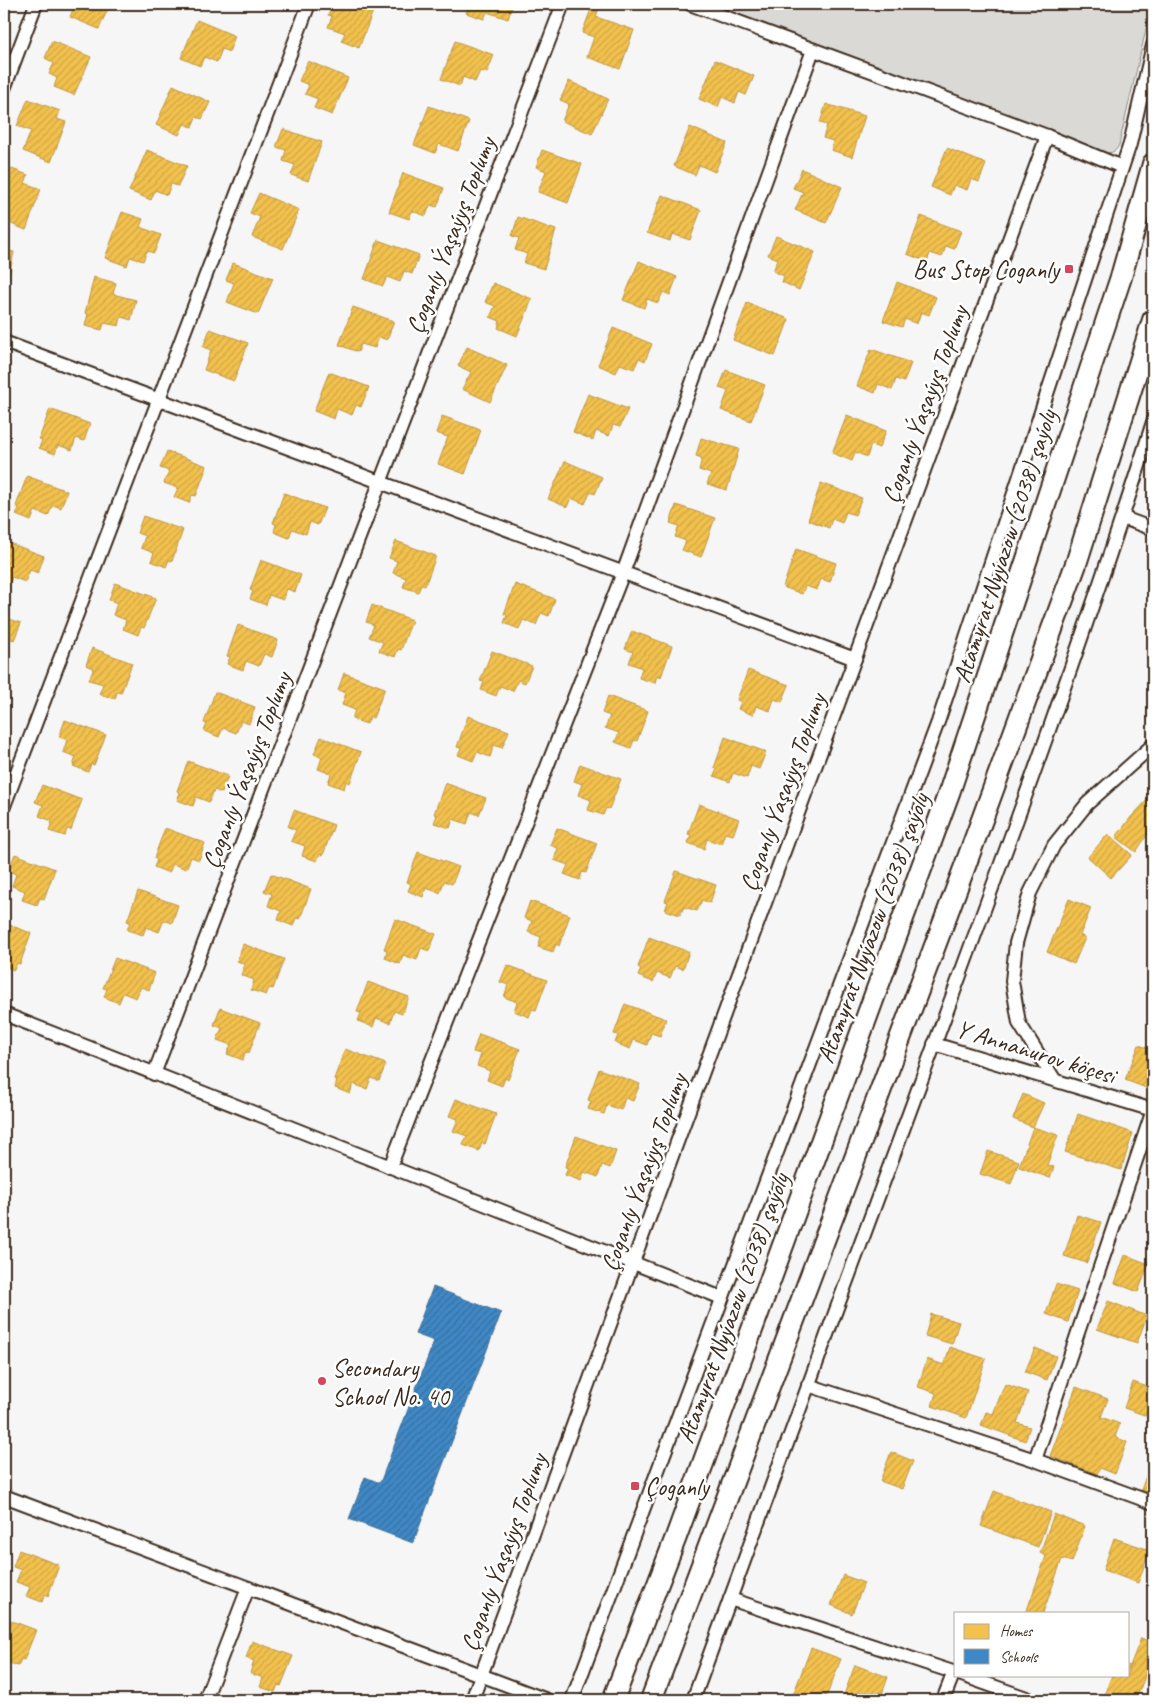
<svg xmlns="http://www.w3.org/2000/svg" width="1157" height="1704" font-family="Caveat,sans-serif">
<defs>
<pattern id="homes-hatch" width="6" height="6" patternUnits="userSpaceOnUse" patternTransform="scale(1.25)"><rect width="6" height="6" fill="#f2c14e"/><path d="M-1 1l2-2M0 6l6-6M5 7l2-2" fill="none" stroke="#d0a644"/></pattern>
<pattern id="schools-hatch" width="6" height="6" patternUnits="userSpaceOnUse" patternTransform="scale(1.25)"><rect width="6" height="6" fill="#3f88c5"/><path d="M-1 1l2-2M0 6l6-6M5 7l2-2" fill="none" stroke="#366f9f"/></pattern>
</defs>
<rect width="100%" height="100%" fill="#f7f6f6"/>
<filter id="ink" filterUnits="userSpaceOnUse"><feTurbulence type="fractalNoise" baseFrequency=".02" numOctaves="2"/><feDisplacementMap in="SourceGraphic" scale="10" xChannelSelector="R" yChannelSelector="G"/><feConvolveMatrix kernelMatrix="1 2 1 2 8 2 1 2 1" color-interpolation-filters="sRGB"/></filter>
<g filter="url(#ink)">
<path fill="#dbd9d6" stroke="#8b827a" d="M703 4H1152L1119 145C1115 154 1109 153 1100 153Z"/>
<g fill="url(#homes-hatch)" stroke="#bb9440">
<path d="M75 4H110L99 29 70 17Z"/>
<path d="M332 4H354L373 11 359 48 341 41 345 33 328 27 332 16 328 15Z"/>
<path d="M469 4H513L508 19 487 12 484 19 466 13Z"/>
<path d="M593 4H600L596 17 634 30 620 69 587 57 594 37 582 33Z"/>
<path d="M197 20 235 36 229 52 222 49 217 62 204 57 200 66 181 58Z"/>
<path d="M52 41 91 57 74 95 54 87 57 78 49 74 54 63 45 58Z"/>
<path d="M455 41 494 55 487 73 480 71 475 82 463 77 460 86 441 79Z"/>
<path d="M715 60 754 76 746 95 739 92 735 103 722 97 718 107 699 99Z"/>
<path d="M308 61 348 78 332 115 314 108 318 99 305 94 309 85 299 81Z"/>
<path d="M569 81 608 99 592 134 562 121 569 104 560 100Z"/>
<path d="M173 85 210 102 202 119 196 117 192 127 184 124 179 135 156 125Z"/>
<path d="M28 99 60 111 57 119 66 122 51 162 23 151 31 131 17 126Z"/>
<path d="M826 104 865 116 852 157 831 150 833 141 823 138 827 125 820 123Z"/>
<path d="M429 106 469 121 458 151 439 144 435 153 414 145Z"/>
<path d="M690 127 727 143 715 172 699 165 695 175 674 166Z"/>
<path d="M283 129 322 142 308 181 291 175 295 165 283 161 286 150 276 147Z"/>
<path d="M947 148 986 164 979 182 971 179 967 190 954 185 950 195 931 187Z"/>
<path d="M147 150 187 166 178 186 171 184 167 195 155 190 151 200 129 191Z"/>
<path d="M542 150 582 164 568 203 538 192 546 171 536 167Z"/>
<path d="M4 166 28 175 25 183 41 189 26 230 4 221Z"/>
<path d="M802 169 842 187 826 223 795 210 803 192 793 188Z"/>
<path d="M403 173 444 188 437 207 430 205 426 216 412 211 409 219 389 212Z"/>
<path d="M259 193 299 210 283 249 252 237 260 217 250 213Z"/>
<path d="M662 195 701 210 690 240 672 234 670 241 647 233Z"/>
<path d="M122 212 143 219 140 227 161 235 154 253 147 251 143 261 130 257 127 266 105 258Z"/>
<path d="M921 216 961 231 954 249 946 246 942 257 930 253 927 262 907 254Z"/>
<path d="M518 217 556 230 544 269 524 263 527 254 515 250 519 238 512 236Z"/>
<path d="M776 236 815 252 799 290 782 282 784 276 773 271 778 259 768 255Z"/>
<path d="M378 240 419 255 412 274 404 271 400 282 387 277 383 286 364 279Z"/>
<path d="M4 250 14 252 5 295H4Z"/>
<path d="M639 261 677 277 670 295 663 292 658 303 647 299 644 308 623 300Z"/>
<path d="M233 263 273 278 258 314 227 302 234 283 226 280Z"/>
<path d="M94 277 116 283 113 294 136 300 131 320 121 317 119 326 104 323 102 330 85 326 88 314 85 313Z"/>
<path d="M897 282 936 297 929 315 921 312 917 324 905 319 902 327 883 321Z"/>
<path d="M493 283 532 299 517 336 498 328 500 321 490 317 495 306 485 302Z"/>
<path d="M747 303 789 319 775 356 733 340Z"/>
<path d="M353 307 394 321 387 340 379 337 375 348 361 344 358 352 339 345Z"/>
<path d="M613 328 652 344 645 361 639 358 634 369 620 364 616 373 598 365Z"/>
<path d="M210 329 248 343 234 381 204 370 211 350 203 347Z"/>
<path d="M467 347 507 365 490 402 462 389 471 372 458 366Z"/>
<path d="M871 349 911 363 904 382 896 379 892 390 878 384 875 393 857 386Z"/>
<path d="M726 370 765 385 751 421 721 410 728 391 719 388Z"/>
<path d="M329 372 369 387 361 407 356 405 352 415 337 409 334 419 314 411Z"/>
<path d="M588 394 628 409 620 427 613 425 609 436 596 431 593 440 573 432Z"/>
<path d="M50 409 90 424 84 441 76 438 72 450 58 445 55 454 39 448 42 440 39 439Z"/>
<path d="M847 415 886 431 879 448 871 445 867 457 855 452 852 461 832 453Z"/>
<path d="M442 416 481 430 465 474 438 464 448 437 436 433Z"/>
<path d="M701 438 739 449 727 490 707 484 711 474 699 470 702 458 696 456Z"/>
<path d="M167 451 207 466 196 496 192 495 189 503 174 497 178 488 164 483 169 471 160 468Z"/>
<path d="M565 461 602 477 595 494 590 492 585 504 571 498 567 507 548 499Z"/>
<path d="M27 476 67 491 61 508 53 505 48 516 35 511 31 521 16 515 19 508 16 506Z"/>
<path d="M821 483 862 498 855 515 846 512 842 523 832 519 829 528 808 520Z"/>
<path d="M284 493 325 508 318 525 310 522 306 534 292 529 289 538 274 532 276 524 273 523Z"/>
<path d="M676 505 715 518 701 557 682 550 686 541 675 537 679 526 670 523Z"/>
<path d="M143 516 183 530 172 561 169 560 166 567 151 561 154 553 141 548 145 536 137 533Z"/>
<path d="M4 541 44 556 38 573 30 570 25 582 12 577 8 586 4 585Z"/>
<path d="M396 541 436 556 425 586 421 585 418 592 403 587 406 578 393 573 397 561 389 558Z"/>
<path d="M796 549 836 563 830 582 821 579 817 590 805 586 802 594 783 587Z"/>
<path d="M261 560 301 575 295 592 287 589 283 600 269 595 266 605 250 599 253 591 250 590Z"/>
<path d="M115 583 156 598 144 628 141 627 138 635 123 629 126 620 113 615 117 603 109 600Z"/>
<path d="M515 584 555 599 549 616 541 613 536 625 523 620 519 629 504 623 507 615 504 614Z"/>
<path d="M372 605 412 620 401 650 398 649 395 657 379 651 383 642 369 637 374 625 366 622Z"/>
<path d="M4 617 21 623 14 640 6 637 4 644Z"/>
<path d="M238 625 278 640 272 657 264 654 259 666 246 661 243 670 227 664 230 657 227 656Z"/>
<path d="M632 631 672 646 661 677 657 675 655 683 639 678 642 668 629 663 633 652 625 649Z"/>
<path d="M92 648 132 663 121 693 117 692 115 699 99 694 103 684 89 680 94 668 86 665Z"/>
<path d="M492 651 532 666 525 683 518 680 513 691 500 686 496 696 481 690 484 682 480 681Z"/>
<path d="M748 670 789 685 782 702 774 699 770 711 756 706 753 715 738 709 741 702 737 700Z"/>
<path d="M344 673 385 688 373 718 370 717 367 724 352 719 355 710 342 705 346 693 338 690Z"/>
<path d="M215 692 255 707 249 724 241 721 236 733 223 728 219 737 204 731 207 724 204 723Z"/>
<path d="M608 696 648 711 637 741 634 740 631 748 615 742 619 733 605 728 610 716 602 713Z"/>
<path d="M468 716 509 731 502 748 494 745 490 757 477 752 473 761 458 755 461 748 457 747Z"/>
<path d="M65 720 106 735 94 765 91 764 88 772 73 766 76 757 63 752 67 740 59 737Z"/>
<path d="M321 737 361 752 350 783 346 781 344 789 328 783 331 774 318 769 322 757 314 754Z"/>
<path d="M725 737 766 752 759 769 751 766 747 778 733 773 730 782 714 776 717 769 714 768Z"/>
<path d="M188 761 228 776 222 793 214 790 209 802 196 797 193 806 177 800 180 793 177 791Z"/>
<path d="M580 764 621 779 609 809 606 808 603 815 588 810 591 800 578 795 582 784 574 781Z"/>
<path d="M445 783 486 798 479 815 471 812 467 824 453 819 450 828 434 823 437 815 434 814Z"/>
<path d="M42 785 82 800 71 830 67 829 65 836 49 831 52 821 39 816 43 805 35 802Z"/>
<path d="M1153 794V835L1149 832 1136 852 1116 837 1131 817Z"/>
<path d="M699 804 739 819 733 835 725 833 721 844 707 839 704 849 688 843 691 835 688 834Z"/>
<path d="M294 810 334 825 323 855 320 854 317 861 302 856 305 846 291 841 296 830 288 827Z"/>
<path d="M165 828 205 843 199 860 191 857 186 869 173 864 169 873 154 867 157 860 154 858Z"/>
<path d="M557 828 597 843 586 873 582 872 580 880 564 874 568 865 554 860 558 848 550 845Z"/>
<path d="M1108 834 1132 855 1111 878 1088 857Z"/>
<path d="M418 852 459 867 452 884 444 881 440 893 426 888 423 897 408 891 411 884 407 882Z"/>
<path d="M15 854 55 869 44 899 40 898 37 905 22 900 25 891 12 886 16 874 8 871Z"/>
<path d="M676 871 716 885 710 903 702 900 697 911 684 907 680 915 665 910 668 902 665 901Z"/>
<path d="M271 874 311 889 300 919 296 918 293 926 278 920 281 911 268 906 272 894 264 891Z"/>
<path d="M138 891 178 905 172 923 164 920 159 932 146 927 143 935 127 930 130 922 127 921Z"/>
<path d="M1069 899 1091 908 1080 935 1085 938 1074 964 1047 952Z"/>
<path d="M530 901 570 915 559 946 556 944 553 952 538 947 541 937 528 932 532 921 524 918Z"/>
<path d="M395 919 436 934 429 951 421 948 417 960 403 955 400 964 385 958 387 950 384 949Z"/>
<path d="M4 923 31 933 20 964 17 963 14 970 4 966Z"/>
<path d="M649 937 689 952 683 969 675 966 670 978 657 973 653 982 638 976 641 969 638 967Z"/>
<path d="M243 944 284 959 273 989 269 988 266 995 251 990 254 980 241 975 245 964 237 961Z"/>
<path d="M115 958 155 973 149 990 141 987 136 998 123 993 119 1003 104 997 107 989 103 988Z"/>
<path d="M507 965 547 980 536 1010 532 1009 529 1017 514 1011 517 1002 504 997 508 985 500 982Z"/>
<path d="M368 982 409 997 402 1014 394 1011 390 1023 376 1018 373 1027 358 1021 361 1013 357 1012Z"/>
<path d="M625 1004 666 1019 660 1036 651 1033 647 1045 634 1040 630 1049 615 1043 618 1035 614 1034Z"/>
<path d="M220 1008 260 1023 249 1053 245 1052 243 1060 227 1054 231 1045 217 1040 222 1028 214 1025Z"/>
<path d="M479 1034 520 1049 508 1080 505 1078 502 1086 487 1080 490 1071 477 1066 481 1054 473 1052Z"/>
<path d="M1139 1045 1153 1050V1077L1149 1089 1125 1080Z"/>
<path d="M345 1049 386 1064 379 1081 371 1078 367 1089 353 1084 350 1094 335 1088 337 1080 334 1079Z"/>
<path d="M599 1069 640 1084 633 1101 625 1098 621 1110 607 1105 604 1114 588 1109 591 1101 588 1100Z"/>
<path d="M1023 1094 1044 1103 1033 1127 1013 1119Z"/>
<path d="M456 1099 496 1114 485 1144 482 1143 479 1151 463 1145 467 1136 453 1131 458 1119 449 1116Z"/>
<path d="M1078 1114 1133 1133 1121 1170 1065 1152Z"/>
<path d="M1033 1127 1058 1135 1047 1165 1054 1167 1050 1178 1019 1167Z"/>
<path d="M576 1136 616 1151 610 1168 602 1165 598 1177 584 1172 581 1181 565 1175 568 1168 565 1167Z"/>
<path d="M988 1151 1019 1161 1011 1184 980 1174Z"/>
<path d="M1077 1215 1101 1222 1087 1263 1064 1256Z"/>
<path d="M1125 1255 1149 1264 1138 1292 1115 1283Z"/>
<path d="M1056 1284 1078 1291 1068 1322 1046 1314Z"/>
<path d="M1108 1301 1147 1316 1137 1343 1097 1329Z"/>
<path d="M931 1314 959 1322 952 1344 925 1336Z"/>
<path d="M950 1347 986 1359 966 1418 932 1406 936 1393 918 1387 927 1359 944 1365Z"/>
<path d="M1035 1348 1056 1356 1047 1380 1025 1372Z"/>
<path d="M1133 1382 1153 1389V1418L1124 1408Z"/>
<path d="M1005 1384 1028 1392 1017 1423 1030 1427 1025 1441 981 1425 986 1412 993 1414Z"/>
<path d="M1076 1387 1108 1399 1101 1417 1120 1424 1115 1437 1127 1442 1115 1474 1100 1468 1097 1474 1050 1456Z"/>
<path d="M891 1452 913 1461 902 1489 880 1481Z"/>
<path d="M1153 1456V1497L1140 1493Z"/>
<path d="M994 1491 1051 1512 1038 1547 981 1526Z"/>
<path d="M1054 1514 1085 1526 1072 1562 1062 1559 1043 1613H1026L1046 1556 1040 1553Z"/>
<path d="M1114 1538 1150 1550 1138 1583 1103 1570Z"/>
<path d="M19 1550 59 1565 48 1596 45 1594 42 1602 26 1596 30 1587 16 1582 21 1570 13 1567Z"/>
<path d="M843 1575 864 1583 852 1614 831 1605Z"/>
<path d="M4 1618 36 1630 24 1660 21 1659 18 1666 4 1661 6 1652 4 1651Z"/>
<path d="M1141 1638 1153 1643V1655L1136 1700H1109L1103 1698 1112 1675H1128V1665L1130 1666Z"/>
<path d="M252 1641 293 1656 281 1686 278 1685 275 1692 260 1687 263 1678 250 1673 254 1661 246 1658Z"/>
<path d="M811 1648 841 1659 825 1700H791Z"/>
<path d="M855 1665 888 1677 880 1700H842Z"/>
</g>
<path fill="url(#schools-hatch)" stroke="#3e6c93" d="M433 1287 501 1313 413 1543 349 1519 365 1477 380 1483 434 1341 415 1334Z"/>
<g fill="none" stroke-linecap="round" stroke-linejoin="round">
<defs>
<g id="street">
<path d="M690 4 1047 136 1122 167"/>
<path d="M4 89 36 4"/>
<path d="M4 342 855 659"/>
<path d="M1123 518 1153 529"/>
<path d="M4 806 309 4"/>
<path d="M4 1014 722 1298"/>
<path d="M934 1044 1153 1110V1109"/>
<path d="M154 1074 563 4"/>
<path d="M1054 1079 1019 1023 1012 981 1016 943 1030 893 1054 845 1087 804 1153 745"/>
<path d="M390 1167 623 573 813 50"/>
<path d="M808 1385 1035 1460 1153 1503"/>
<path d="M1035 1460 1153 1110"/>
<path d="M4 1496 547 1700"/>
<path d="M730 1599 956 1673"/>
<path d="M962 1675 1032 1700"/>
<path d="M205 1700 248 1588"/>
<path d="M472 1700 1047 136"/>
<path d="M572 1700 938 722 1130 144 1153 45"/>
<path d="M693 1700C759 1521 824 1341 891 1162 982 916 1074 671 1153 422"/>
<path d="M943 1700 954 1672"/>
</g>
<g id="primary">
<path d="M613 1700 676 1537 950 790 1121 277 1153 164"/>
<path d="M651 1700 965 866 1076 564 1153 320"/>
</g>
</defs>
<use href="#street" stroke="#3b2a1e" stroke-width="16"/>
<use href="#primary" stroke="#3b2a1e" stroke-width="24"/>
<use href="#street" stroke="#fff" stroke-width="12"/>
<use href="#primary" stroke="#fff" stroke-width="20"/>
</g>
</g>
<g fill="#d1495b" stroke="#fff" stroke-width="2">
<rect x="1064" y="264" width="10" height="10" rx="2.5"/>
<circle cx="322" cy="1381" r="5"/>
<rect x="630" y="1481" width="10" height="10" rx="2.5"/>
</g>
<g text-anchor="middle" stroke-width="5" stroke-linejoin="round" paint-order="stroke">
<g font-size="25" fill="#3b2a1e" stroke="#fff">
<text transform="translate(450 235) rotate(-69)" y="9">Çoganly Ýaşaýyş Toplumy</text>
<text transform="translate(924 404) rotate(-70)" y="9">Çoganly Ýaşaýyş Toplumy</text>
<text transform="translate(1004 546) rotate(-72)" y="9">Atamyrat Nyýazow (2038) şaýoly</text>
<text transform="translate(246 770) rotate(-69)" y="9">Çoganly Ýaşaýyş Toplumy</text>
<text transform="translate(782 792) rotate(-70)" y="9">Çoganly Ýaşaýyş Toplumy</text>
<text transform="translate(872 928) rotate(-70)" y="9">Atamyrat Nyýazow (2038) şaýoly</text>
<text transform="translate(1036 1051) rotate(17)" y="9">Y Annanurov köçesi</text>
<text transform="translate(643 1172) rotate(-70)" y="9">Çoganly Ýaşaýyş Toplumy</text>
<text transform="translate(732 1308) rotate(-70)" y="9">Atamyrat Nyýazow (2038) şaýoly</text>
<text transform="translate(503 1552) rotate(-70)" y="9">Çoganly Ýaşaýyş Toplumy</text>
</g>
<g font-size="25" fill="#3b2a1e" stroke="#fff" text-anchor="start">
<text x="1059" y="278" text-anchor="end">Bus Stop Coganly</text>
<text x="332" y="1376">Secondary<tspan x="332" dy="29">School No. 40</tspan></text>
<text x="645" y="1495">Çoganly</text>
</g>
</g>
<rect width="1157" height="1704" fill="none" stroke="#fff" stroke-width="20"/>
<rect x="10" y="10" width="1137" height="1684" fill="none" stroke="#3b2a1e" stroke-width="2" filter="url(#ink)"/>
<rect x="954" y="1612" width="175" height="65" fill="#ffffff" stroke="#b1aaa5"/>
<rect x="964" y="1624" width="25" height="15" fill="#f2c14e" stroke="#b1aaa5"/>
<text x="1000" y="1636" font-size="15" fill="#3b2a1e">Homes</text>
<rect x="964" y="1649" width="25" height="15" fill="#3f88c5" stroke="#b1aaa5"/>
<text x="1000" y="1662" font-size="15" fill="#3b2a1e">Schools</text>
</svg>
